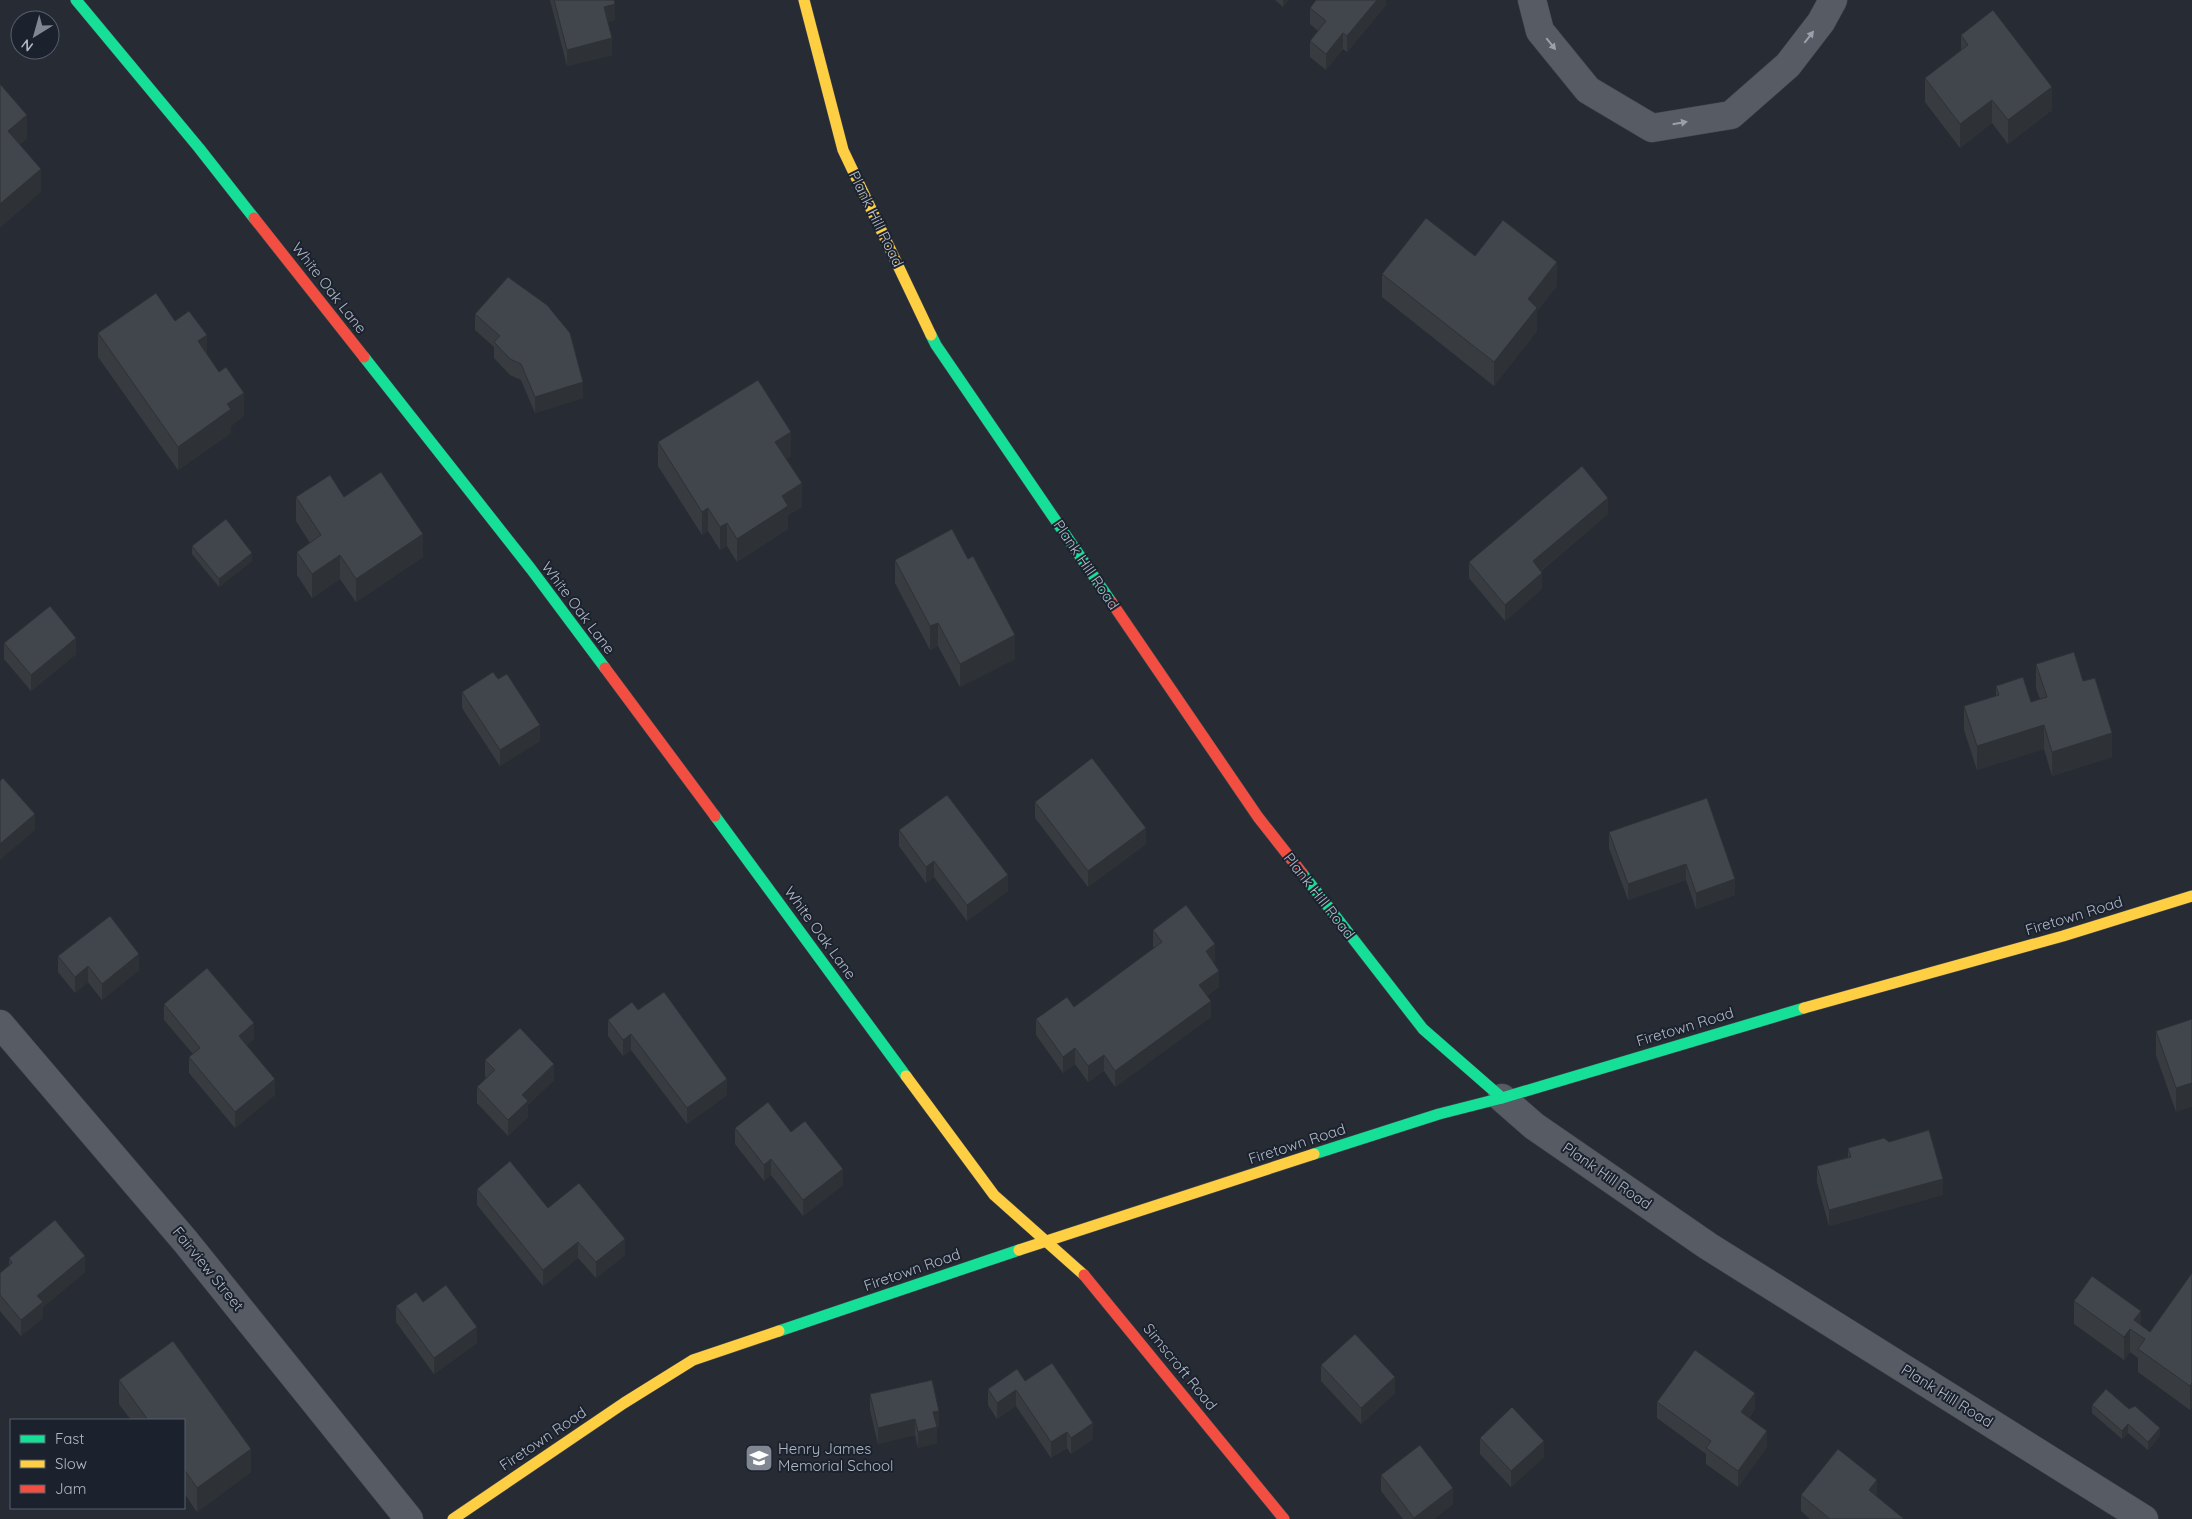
<svg xmlns="http://www.w3.org/2000/svg" width="2192" height="1519" font-family="Quicksand,sans-serif">
<rect width="100%" height="100%" fill="#272c34"/>
<g fill="none" stroke-linecap="round" stroke-linejoin="round">
<defs>
<g id="street">
<path d="M1532 0 1540 31 1588 90 1652 128 1731 115 1788 65 1821 22 1833 0"/>
<path d="M0 1024 186 1242 409 1519"/>
<path d="M1502 1098 1534 1126 1708 1246 2144 1519"/>
</g>
<g id="fast">
<path d="M76 0 199 148 254 218"/>
<path d="M931 335 936 345 1112 603"/>
<path d="M364 357 531 569 605 668"/>
<path d="M715 816 906 1076"/>
<path d="M1302 873 1423 1029 1502 1098"/>
<path d="M1314 1154 1439 1114 1502 1098 1804 1008"/>
<path d="M779 1331 1019 1250"/>
</g>
<g id="slow">
<path d="M804 0 843 150 931 335"/>
<path d="M1804 1008 2063 936 2192 896"/>
<path d="M906 1076 994 1195 1084 1275"/>
<path d="M1019 1250 1314 1154"/>
<path d="M453 1519 624 1403 693 1360 779 1331"/>
</g>
<g id="jam">
<path d="M254 218 364 357"/>
<path d="M1112 603 1258 817 1302 873"/>
<path d="M605 668 715 816"/>
<path d="M1084 1275 1284 1519"/>
</g>
</defs>
<use href="#street" stroke="#45484f" stroke-width="29"/>
<use href="#fast" stroke="#45484f" stroke-width="12"/>
<use href="#slow" stroke="#45484f" stroke-width="12"/>
<use href="#jam" stroke="#45484f" stroke-width="12"/>
<use href="#street" stroke="#575b63" stroke-width="28"/>
<use href="#fast" stroke="#16e098" stroke-width="11"/>
<use href="#slow" stroke="#ffcf43" stroke-width="11"/>
<use href="#jam" stroke="#f24e42" stroke-width="11"/>
</g>
<g fill="#383c41">
<path d="M550 0H614L615 20 608 22 612 55 567 66Z"/>
<path d="M1275 0H1289L1283 7Z"/>
<path d="M1386 0V5L1347 52 1343 49 1326 70 1310 57V41L1318 31 1310 24V8Z"/>
<path d="M1961 35 2052 110 2008 144 1992 123 1960 148 1925 102V78L1961 51Z"/>
<path d="M1475 256 1557 286 1537 311V331L1494 386 1382 297V274Z"/>
<path d="M475 314 583 398 535 413 521 380 510 375 494 358V347L475 330Z"/>
<path d="M175 321 207 355 244 416 231 426V433L178 470 98 357V333Z"/>
<path d="M658 442 791 456 786 459 802 507 788 515V529L737 562 727 546 720 550 708 531 702 535 658 466Z"/>
<path d="M296 497H344L423 557 356 602 340 579 312 598 297 575V552L310 543 296 521Z"/>
<path d="M1608 514 1541 571 1542 589 1505 621 1469 578V562Z"/>
<path d="M192 546 252 561 219 587 192 554Z"/>
<path d="M895 560 1015 659 960 687 938 646 930 650 895 583Z"/>
<path d="M4 643 76 654 31 691 4 659Z"/>
<path d="M2036 664 2083 681 2112 757 2052 776 2044 749 1977 770 1964 730V706L1996 696V686L2031 702 2040 699 2036 688Z"/>
<path d="M462 692 540 741 500 766 462 708Z"/>
<path d="M1707 798 1735 895 1696 909 1686 880 1628 900 1609 848V832Z"/>
<path d="M1035 802 1146 844 1088 887 1035 818Z"/>
<path d="M899 830 1008 891 967 921 934 877 926 883 899 846Z"/>
<path d="M1153 930 1215 960 1213 962 1219 987 1207 996 1211 1017 1115 1087 1104 1071 1088 1082 1075 1064 1063 1073 1036 1035V1019L1074 1007 1154 948 1153 946Z"/>
<path d="M58 956 139 970 102 1000 88 982 75 993 58 972Z"/>
<path d="M164 1004 254 1039 246 1045 275 1095 235 1128 189 1073V1057L193 1054 164 1020Z"/>
<path d="M638 1010 727 1095 687 1124 631 1050 623 1056 608 1036V1020Z"/>
<path d="M2192 1019 2176 1112 2156 1055V1031Z"/>
<path d="M485 1060 554 1080 528 1105V1117L508 1136 477 1103V1087L486 1078 485 1076Z"/>
<path d="M735 1128 791 1132 843 1185 803 1216 771 1175 764 1181 735 1144Z"/>
<path d="M1848 1148 1943 1195 1829 1226 1817 1182V1166L1848 1157Z"/>
<path d="M477 1189 548 1208 625 1255 596 1278 578 1258 543 1286 477 1205Z"/>
<path d="M9 1258 85 1272 43 1307V1318L21 1336 0 1311V1273L9 1266Z"/>
<path d="M2192 1273V1407L2190 1410 2138 1372V1358L2130 1352 2124 1360 2074 1324V1301L2150 1332Z"/>
<path d="M423 1302 477 1343 434 1374 396 1322V1306Z"/>
<path d="M173 1341 251 1449V1472L197 1512 184 1493V1420H131L119 1404V1380Z"/>
<path d="M1321 1365 1395 1393 1361 1424 1321 1381Z"/>
<path d="M1025 1381 1093 1439 1071 1454 1067 1448 1051 1458 1016 1406 997 1419 988 1405V1389Z"/>
<path d="M870 1394 939 1427H937V1443L918 1448 915 1435 878 1444 870 1410Z"/>
<path d="M1657 1402 1755 1409 1749 1418 1767 1447 1738 1487 1706 1464V1454L1657 1418Z"/>
<path d="M2092 1405 2160 1436 2148 1450 2128 1433 2122 1439 2092 1413Z"/>
<path d="M1480 1438 1544 1457 1511 1487 1480 1454Z"/>
<path d="M1381 1475 1453 1504 1434 1519H1403L1381 1491Z"/>
<path d="M1801 1495 1877 1496 1876 1497 1904 1519H1810L1801 1511Z"/>
</g>
<g fill="#2e3135">
<path d="M1283 0H1289L1283 7Z"/>
<path d="M1377 0H1386V5L1347 52V36Z"/>
<path d="M615 4V20L604 23V7Z"/>
<path d="M1343 33V49L1326 70V54Z"/>
<path d="M612 38V55L567 66V50Z"/>
<path d="M2052 87V110L2008 144V120Z"/>
<path d="M1992 100V123L1960 148V124Z"/>
<path d="M27 115V139L8 154V131Z"/>
<path d="M41 169V192L0 228V204Z"/>
<path d="M1557 262V286L1537 311V331L1494 386V362L1528 299Z"/>
<path d="M207 335V358L198 341Z"/>
<path d="M583 382V398L535 413V397Z"/>
<path d="M244 393V416L231 426V433L178 470V447L227 404Z"/>
<path d="M791 432V456L775 466V442Z"/>
<path d="M802 483V507L788 515V529L737 562V539L782 496Z"/>
<path d="M1608 498V514L1533 577V561Z"/>
<path d="M708 508V531L702 535V512Z"/>
<path d="M727 523V546L720 550V527Z"/>
<path d="M423 534V557L356 602V579Z"/>
<path d="M252 553V561L219 587V579Z"/>
<path d="M340 555V579L312 598V574Z"/>
<path d="M1542 573V589L1505 621V605Z"/>
<path d="M938 623V646L930 650V626Z"/>
<path d="M1015 635V659L960 687V664Z"/>
<path d="M76 638V654L31 691V675Z"/>
<path d="M540 725V741L500 766V750Z"/>
<path d="M2044 725V749L1977 770V746Z"/>
<path d="M2112 733V757L2052 776V752Z"/>
<path d="M35 814V830L0 860V844Z"/>
<path d="M1146 828V844L1088 887V871Z"/>
<path d="M934 861V877L926 883V867Z"/>
<path d="M1686 864V880L1628 900V884Z"/>
<path d="M1008 875V891L967 921V905Z"/>
<path d="M1735 879V895L1696 909V893Z"/>
<path d="M1215 944V960L1206 967V951Z"/>
<path d="M139 954V970L102 1000V984Z"/>
<path d="M88 966V982L75 993V977Z"/>
<path d="M1219 971V987L1199 1001V985Z"/>
<path d="M1211 1001V1017L1115 1087V1071Z"/>
<path d="M254 1023V1039L239 1052V1036Z"/>
<path d="M631 1034V1050L623 1056V1040Z"/>
<path d="M1075 1048V1064L1063 1073V1057Z"/>
<path d="M1104 1055V1071L1088 1082V1066Z"/>
<path d="M554 1064V1080L528 1105V1117L508 1136V1120L522 1095Z"/>
<path d="M275 1079V1095L235 1128V1112Z"/>
<path d="M727 1079V1095L687 1124V1108Z"/>
<path d="M2192 1083V1107L2176 1112V1088Z"/>
<path d="M771 1159V1175L764 1181V1165Z"/>
<path d="M843 1169V1185L803 1216V1200Z"/>
<path d="M1943 1179V1195L1829 1226V1210Z"/>
<path d="M625 1239V1255L596 1278V1262Z"/>
<path d="M578 1242V1258L543 1286V1270Z"/>
<path d="M85 1256V1272L43 1307V1318L21 1336V1320L37 1296Z"/>
<path d="M2141 1311V1334L2134 1320Z"/>
<path d="M477 1327V1343L434 1374V1358Z"/>
<path d="M2130 1329V1352L2124 1360V1337Z"/>
<path d="M1395 1377V1393L1361 1424V1408Z"/>
<path d="M2192 1383V1407L2190 1410V1386Z"/>
<path d="M1016 1390V1406L997 1419V1403Z"/>
<path d="M1755 1393V1409L1741 1428V1412Z"/>
<path d="M939 1411V1427L933 1428V1412Z"/>
<path d="M915 1419V1435L878 1444V1428Z"/>
<path d="M1093 1423V1439L1071 1454V1438Z"/>
<path d="M2128 1424V1433L2122 1439V1431Z"/>
<path d="M937 1427V1443L918 1448V1432Z"/>
<path d="M2160 1428V1436L2148 1450V1442Z"/>
<path d="M1767 1431V1447L1738 1487V1471Z"/>
<path d="M1067 1432V1448L1051 1458V1442Z"/>
<path d="M1544 1441V1457L1511 1487V1471Z"/>
<path d="M251 1449V1472L197 1512V1488Z"/>
<path d="M1877 1480V1496L1869 1506V1490Z"/>
<path d="M1453 1488V1504L1434 1519H1414V1518Z"/>
</g>
<g fill="#41464c" stroke="#2e3135">
<path d="M554 0H614L615 4 604 7 612 38 567 50Z"/>
<path d="M1316 0H1377L1347 36 1343 33 1326 54 1310 41 1326 21 1310 8Z"/>
<path d="M1993 10 2052 87 2008 120 1992 100 1960 124 1925 78 1968 45 1961 35Z"/>
<path d="M0 84 27 115 8 131 41 169 0 204Z"/>
<path d="M1426 218 1475 256 1503 220 1557 262 1528 299 1537 308 1494 362 1382 274Z"/>
<path d="M508 277 547 305 570 333 583 382 535 397 521 364 510 359 494 342 500 336 475 314Z"/>
<path d="M156 293 175 321 189 311 207 335 198 341 219 372 226 367 244 393 227 404 231 409 178 447 98 333Z"/>
<path d="M758 380 791 432 775 442 802 483 782 496 788 506 737 539 727 523 720 527 708 508 702 512 658 442Z"/>
<path d="M1582 466 1608 498 1533 561 1542 573 1505 605 1469 562Z"/>
<path d="M381 472 423 534 356 579 340 555 312 574 297 552 321 535 296 497 330 475 344 497Z"/>
<path d="M226 519 252 553 219 579 192 546Z"/>
<path d="M952 529 968 559 973 556 1015 635 960 664 938 623 930 626 895 560Z"/>
<path d="M50 606 76 638 31 675 4 643Z"/>
<path d="M2074 652 2083 681 2095 678 2112 733 2052 752 2044 725 1977 746 1964 706 1999 695 1996 686 2023 677 2031 702 2047 697 2036 664Z"/>
<path d="M493 672 498 679 507 674 540 725 500 750 462 692Z"/>
<path d="M1092 758 1146 828 1088 871 1035 802Z"/>
<path d="M3 778 35 814 0 844V781Z"/>
<path d="M947 795 1008 875 967 905 934 861 926 867 899 830Z"/>
<path d="M1707 798 1735 879 1696 893 1686 864 1628 884 1609 832Z"/>
<path d="M1186 905 1215 944 1206 951 1219 971 1199 985 1211 1001 1115 1071 1104 1055 1088 1066 1075 1048 1063 1057 1036 1019 1067 997 1074 1007 1162 942 1153 930Z"/>
<path d="M110 916 139 954 102 984 88 966 75 977 58 956Z"/>
<path d="M207 968 254 1023 239 1036 275 1079 235 1112 189 1057 200 1048 164 1004Z"/>
<path d="M664 992 727 1079 687 1108 631 1034 623 1040 608 1020 632 1002 638 1010Z"/>
<path d="M2192 1019V1083L2176 1088 2156 1031Z"/>
<path d="M520 1028 554 1064 522 1095 528 1101 508 1120 477 1087 495 1070 485 1060Z"/>
<path d="M768 1102 791 1132 805 1121 843 1169 803 1200 771 1159 764 1165 735 1128Z"/>
<path d="M1929 1130 1943 1179 1829 1210 1817 1166 1851 1157 1848 1148 1884 1138 1889 1142Z"/>
<path d="M510 1161 548 1208 579 1183 625 1239 596 1262 578 1242 543 1270 477 1189Z"/>
<path d="M55 1220 85 1256 37 1296 43 1302 21 1320 0 1295V1273L12 1263 9 1258Z"/>
<path d="M2192 1273V1383L2190 1386 2138 1349 2145 1339 2130 1329 2124 1337 2074 1301 2092 1276 2141 1311 2134 1320 2150 1332Z"/>
<path d="M446 1285 477 1327 434 1358 396 1306 416 1292 423 1302Z"/>
<path d="M1355 1334 1395 1377 1361 1408 1321 1365Z"/>
<path d="M173 1341 251 1449 197 1488 184 1469V1420H148L119 1380Z"/>
<path d="M1695 1350 1755 1393 1741 1412 1767 1431 1738 1471 1706 1448 1711 1441 1657 1402Z"/>
<path d="M1052 1363 1093 1423 1071 1438 1067 1432 1051 1442 1016 1390 997 1403 988 1389 1017 1369 1025 1381Z"/>
<path d="M932 1380 939 1411 933 1412 937 1427 918 1432 915 1419 878 1428 870 1394Z"/>
<path d="M2106 1389 2129 1409 2135 1406 2160 1428 2148 1442 2128 1424 2122 1431 2092 1405Z"/>
<path d="M1512 1407 1544 1441 1511 1471 1480 1438Z"/>
<path d="M1420 1445 1453 1488 1414 1518 1381 1475Z"/>
<path d="M1838 1449 1877 1480 1869 1490 1904 1519H1830L1801 1495Z"/>
</g>
<defs><path id="oneway-solid" d="M-6-.8H1V-3.2L6.5 0L1 3.2V.8H-6Z" transform="scale(1.25)"/></defs>
<g fill="#9aa1ad">
<use href="#oneway-solid" transform="translate(1809 37) rotate(-52)"/>
<use href="#oneway-solid" transform="translate(1551 44) rotate(51)"/>
<use href="#oneway-solid" transform="translate(1680 123) rotate(-10)"/>
</g>
<defs>
<symbol id="school-square" viewBox="-11 -11 22 22"><rect x="-9" y="-9" width="18" height="18" rx="4" fill="#808793" stroke="#1b222e"/><path d="M0-5L7-2L0 1L-7-2ZM-4 1L0 2.5L4 1V4Q0 6-4 4Z" fill="#fff"/></symbol>
</defs>
<g fill-rule="evenodd">
<use href="#school-square" x="743" y="1442" width="32" height="32"/>
</g>
<g text-anchor="middle" stroke-width="4" stroke-linejoin="round" paint-order="stroke">
<g font-size="15" fill="#b0b8c6" stroke="#1b222e">
<text transform="translate(876 219) rotate(64)" y="5">Plank Hill Road</text>
<text transform="translate(329 288) rotate(52)" y="5">White Oak Lane</text>
<text transform="translate(1086 565) rotate(56)" y="5">Plank Hill Road</text>
<text transform="translate(578 608) rotate(53)" y="5">White Oak Lane</text>
<text transform="translate(1319 896) rotate(52)" y="5">Plank Hill Road</text>
<text transform="translate(2074 916) rotate(-17)" y="5">Firetown Road</text>
<text transform="translate(820 933) rotate(54)" y="5">White Oak Lane</text>
<text transform="translate(1685 1027) rotate(-17)" y="5">Firetown Road</text>
<text transform="translate(1297 1144) rotate(-18)" y="5">Firetown Road</text>
<text transform="translate(1607 1176) rotate(35)" y="5">Plank Hill Road</text>
<text transform="translate(208 1269) rotate(51)" y="5">Fairview Street</text>
<text transform="translate(912 1270) rotate(-19)" y="5">Firetown Road</text>
<text transform="translate(1180 1367) rotate(51)" y="5">Simscroft Road</text>
<text transform="translate(1947 1396) rotate(32)" y="5">Plank Hill Road</text>
<text transform="translate(543 1439) rotate(-34)" y="5">Firetown Road</text>
</g>
<g font-size="15" fill="#b0b8c6" stroke="#1b222e" text-anchor="start">
<text x="778" y="1454">Henry James<tspan x="778" dy="17">Memorial School</tspan></text>
</g>
</g>
<rect x="10" y="1419" width="175" height="90" fill="#1b222e" stroke="#575e6b"/>
<rect x="20" y="1435" width="25" height="8" fill="#16e098" stroke="#575e6b"/>
<text x="55" y="1444" font-size="15" fill="#b0b8c6">Fast</text>
<rect x="20" y="1460" width="25" height="8" fill="#ffcf43" stroke="#575e6b"/>
<text x="55" y="1469" font-size="15" fill="#b0b8c6">Slow</text>
<rect x="20" y="1485" width="25" height="8" fill="#f24e42" stroke="#575e6b"/>
<text x="55" y="1494" font-size="15" fill="#b0b8c6">Jam</text>
<g transform="translate(35 35) rotate(217)"><circle r="24" fill="#1b222e" stroke="#575e6b"/>
<path d="M0-4L9 19L0 12L-9 19Z" fill="#808793"/>
<text y="-8" font-size="14" font-weight="bold" text-anchor="middle" fill="#b0b8c6">N</text>
</g>
</svg>
